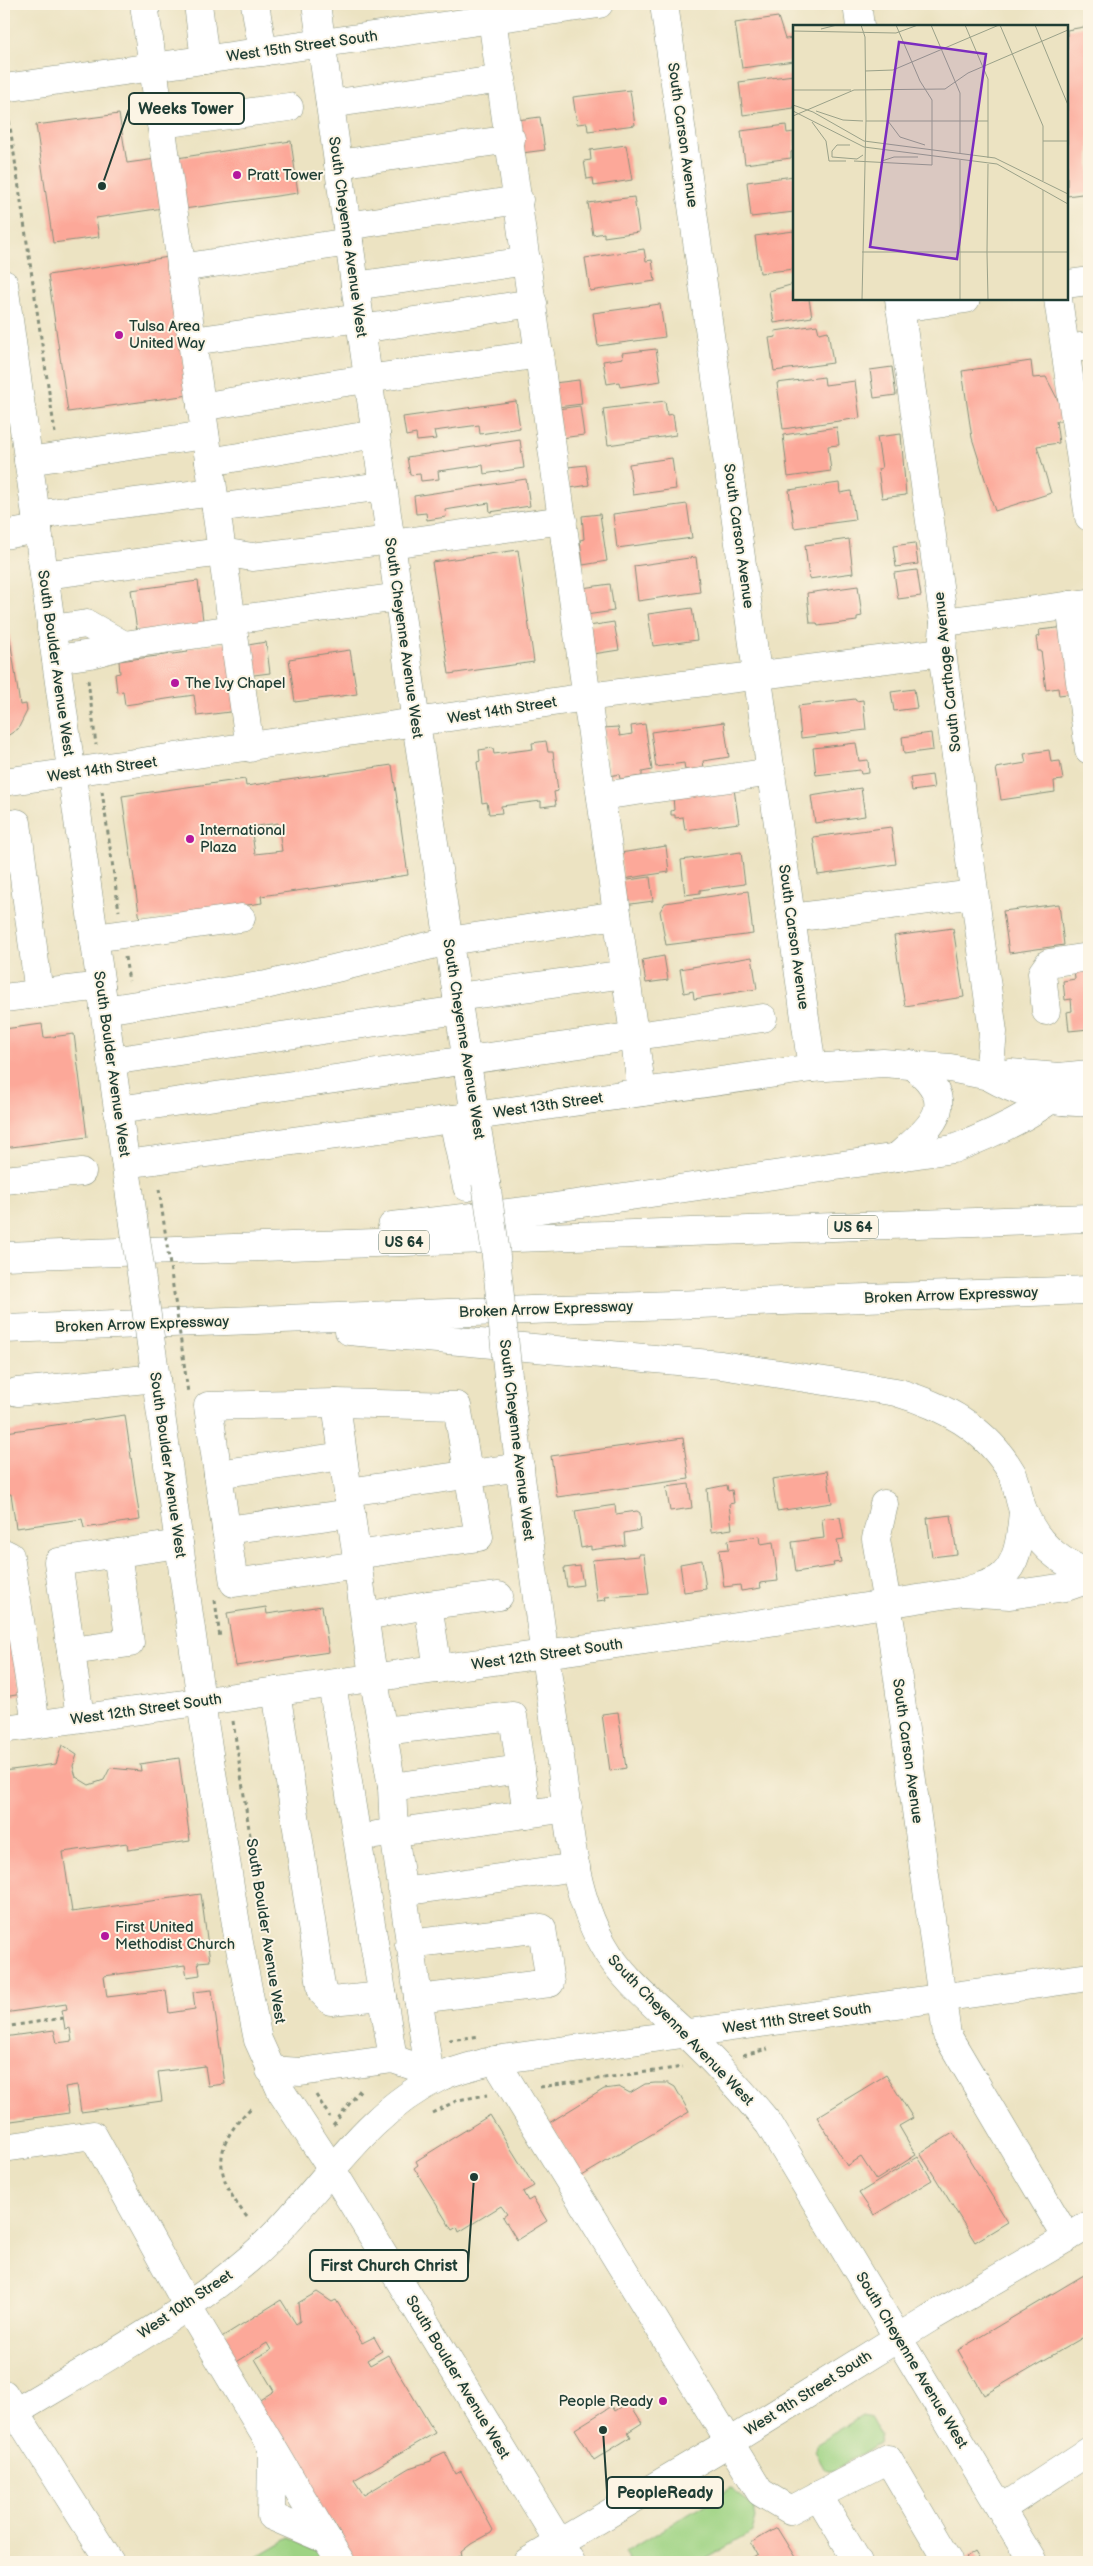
<svg xmlns="http://www.w3.org/2000/svg" width="1093" height="2566" font-family="'Balsamiq Sans',sans-serif">
<rect width="100%" height="100%" fill="#fcf5e5"/>
<filter id="ink" filterUnits="userSpaceOnUse"><feTurbulence type="fractalNoise" baseFrequency=".02" numOctaves="2"/><feDisplacementMap in="SourceGraphic" scale="10" xChannelSelector="R" yChannelSelector="G"/><feConvolveMatrix kernelMatrix="1 2 1 2 8 2 1 2 1" color-interpolation-filters="sRGB"/></filter>
<filter id="wash" filterUnits="userSpaceOnUse"><feTurbulence type="fractalNoise" baseFrequency=".0096" numOctaves="4" result="noise"/><feDisplacementMap in="SourceGraphic" scale="20" xChannelSelector="R" yChannelSelector="G"/><feGaussianBlur stdDeviation="1.12" result="paint"/><feColorMatrix in="noise" values="0 0 0 0 0 0 0 0 0 0 0 0 0 0 0 0 0 1.4 0 .05"/><feComposite in="paint" operator="in"/></filter>
<g filter="url(#wash)">
<rect width="100%" height="100%" fill="#ece3c2"/>
<g fill="#9ed383" stroke="#5e885c">
<path d="M862 2416 871 2418 881 2436 879 2444 833 2471 825 2469 815 2451 816 2444Z"/>
<path d="M730 2488 754 2506 756 2517 752 2532 700 2562H628L629 2559 625 2552Z"/>
<path d="M289 2538 319 2553 325 2562H248Z"/>
</g>
<g id="blocks">
<g fill="#fca899" fill-rule="evenodd">
<path d="M778 17 785 39 794 38V61L742 68 735 23Z"/>
<path d="M1089 26V193L1067 196V30Z"/>
<path d="M794 75V108L743 115 739 82Z"/>
<path d="M630 90 635 125 588 131 587 123 577 124 573 97Z"/>
<path d="M119 114 127 163 156 159 163 208 96 218 99 237 53 243 36 125Z"/>
<path d="M540 117 545 150 522 153 517 120Z"/>
<path d="M786 125 787 133 794 132V151L791 152V158L745 164 741 131Z"/>
<path d="M291 141 298 193 184 209 177 158Z"/>
<path d="M626 145 632 180 594 186 593 178 587 179 584 161 591 160 590 150Z"/>
<path d="M794 176V212L751 217 747 182Z"/>
<path d="M634 197 639 232 604 237V233L593 235 588 203Z"/>
<path d="M794 231V269L760 273 755 236Z"/>
<path d="M644 249 646 261 652 260 655 281 590 291 585 258Z"/>
<path d="M169 257 189 395 68 412 48 275Z"/>
<path d="M794 284V299H809L812 317 774 323 769 291Z"/>
<path d="M660 304 665 337 598 346 593 313Z"/>
<path d="M817 325 819 333 828 331 833 363 774 371 769 338 776 337 775 331Z"/>
<path d="M656 349 661 381 620 387 619 382 607 384 603 361 623 358 622 353Z"/>
<path d="M1031 361 1033 378 1046 377 1061 406 1064 421H1056L1059 443 1037 446 1051 493 995 511 972 438 962 371Z"/>
<path d="M892 367 896 395 874 398 870 370Z"/>
<path d="M824 377 825 385 855 381 860 418 783 429 777 383Z"/>
<path d="M579 380 582 404 557 407 554 383Z"/>
<path d="M516 401 520 428 480 434 479 425 434 431 436 439 417 441 416 434 406 436 403 417Z"/>
<path d="M665 401 667 415 673 414 676 435 608 445 603 409Z"/>
<path d="M580 406 584 435 561 438 557 409Z"/>
<path d="M837 427 839 445 828 446 831 471 788 477 783 435Z"/>
<path d="M901 434 906 495 882 498 878 469 882 468 877 437Z"/>
<path d="M520 440 524 468 484 474 483 465 438 471 439 479 421 481 420 474 410 475 407 457Z"/>
<path d="M672 458 676 489 633 495 629 464Z"/>
<path d="M586 465 589 485 570 488 568 467Z"/>
<path d="M526 479 530 506 490 512 489 503 445 510 446 517 427 520 426 513 416 514 414 496Z"/>
<path d="M839 483 840 493 851 491 855 520 794 528 789 490Z"/>
<path d="M687 504 692 538 617 548 613 514Z"/>
<path d="M600 514 607 561 583 565 580 540 584 539 582 516Z"/>
<path d="M849 539 853 573 809 579 805 545Z"/>
<path d="M915 543 918 564 896 567 893 546Z"/>
<path d="M518 550 534 662 449 674 432 562Z"/>
<path d="M696 557 700 592 638 601 634 566Z"/>
<path d="M917 570 921 596 898 599 894 573Z"/>
<path d="M198 581 204 628 138 637 131 590Z"/>
<path d="M610 584 614 611 586 615 582 588Z"/>
<path d="M858 586 862 616 857 617V621L818 626 817 623H810L807 593Z"/>
<path d="M4 599 20 705 26 704 27 711 18 729 4 738Z"/>
<path d="M692 608 697 640 653 646 648 614Z"/>
<path d="M614 622 619 650 593 654 589 626Z"/>
<path d="M1066 627 1075 693 1059 695 1058 688 1046 690 1041 651H1038L1036 637 1040 636 1039 630Z"/>
<path d="M266 642 270 673 246 676 242 646Z"/>
<path d="M229 643 238 711 197 716 194 695 125 705 123 691 117 692 115 674 120 673 119 661 188 652 187 648Z"/>
<path d="M350 650 357 694 295 702 289 659Z"/>
<path d="M914 689 917 708 894 711 891 692Z"/>
<path d="M855 699 856 701 863 700 866 730 801 738 798 706Z"/>
<path d="M724 722 729 757 703 761 704 768 685 770 684 763 656 767 651 732Z"/>
<path d="M645 724 652 770 642 772V776L620 779 619 774 610 776 603 728 618 727 620 736 632 734 631 726Z"/>
<path d="M931 733 933 750 904 754 902 737Z"/>
<path d="M546 741 548 752H553L558 791 554 792 556 805 541 807V801L501 806 502 813 489 814 487 802 482 803 477 762 480 761 479 750 493 748 494 754 533 749 532 743Z"/>
<path d="M856 743 859 761 868 760 869 773 861 774 860 770 816 775 813 748Z"/>
<path d="M1049 750 1051 762 1060 761 1063 780 1054 781 1055 792 1001 800 996 768 1026 763 1024 754Z"/>
<path d="M392 765 408 875 261 896 262 903 140 920 122 796 245 779 246 786ZM278 823 282 851 255 854 251 827Z"/>
<path d="M932 775 934 788 912 791 910 778Z"/>
<path d="M861 788 865 816 815 823 811 796Z"/>
<path d="M734 789 739 823 685 830 683 817 675 818V815H671V811L674 810 673 795Z"/>
<path d="M891 827 896 864 818 875 813 837Z"/>
<path d="M666 846 669 872 623 879 620 853Z"/>
<path d="M741 852 745 884 700 890V893L685 895 681 860Z"/>
<path d="M650 877 653 901 624 905 621 881Z"/>
<path d="M748 891 753 934 666 945 660 911 665 903Z"/>
<path d="M1059 904 1064 945 1009 953 1003 911Z"/>
<path d="M953 928 964 997 905 1006 894 936Z"/>
<path d="M664 956 668 980 646 983 642 960Z"/>
<path d="M752 957 757 989 694 999 693 991 684 993 680 969Z"/>
<path d="M1089 968V1029L1069 1031 1067 1012 1072 1011 1071 999 1065 1000 1063 981 1075 979 1074 970Z"/>
<path d="M42 1024 44 1038 74 1034 87 1137 4 1148V1029Z"/>
<path d="M125 1415 140 1520 84 1528 82 1519 16 1528 11 1494 4 1495 6 1432Z"/>
<path d="M683 1438 689 1479 557 1497 551 1456Z"/>
<path d="M827 1471 832 1503 777 1511 772 1479Z"/>
<path d="M689 1484 692 1508 670 1511 666 1487Z"/>
<path d="M727 1485 728 1491 732 1490 734 1503 729 1504 732 1529 711 1532 707 1489Z"/>
<path d="M615 1505 616 1514 637 1511 640 1513 641 1530 624 1533 625 1545 591 1550V1546L581 1548 575 1511Z"/>
<path d="M951 1515 957 1554 932 1557 927 1518Z"/>
<path d="M840 1517 844 1539 837 1540 841 1562 833 1563 834 1566 796 1572 792 1542 824 1538 822 1519Z"/>
<path d="M760 1536 761 1544 773 1542 778 1581 760 1583 761 1588 741 1591 740 1585 724 1587 719 1550 729 1549 728 1540Z"/>
<path d="M639 1554H644L649 1594 605 1597 606 1600 597 1601 592 1560 639 1556Z"/>
<path d="M702 1560 706 1589 684 1592 680 1564Z"/>
<path d="M580 1566 583 1585 567 1587 564 1568Z"/>
<path d="M4 1581 22 1694 4 1697Z"/>
<path d="M322 1606 329 1652 236 1666 227 1613 266 1607 267 1614Z"/>
<path d="M618 1712 626 1768 610 1771 602 1714Z"/>
<path d="M62 1745 77 1755 73 1766 76 1777 89 1785 104 1780 110 1768 141 1771 140 1764 179 1758 190 1841 128 1850 127 1843 63 1852 72 1912 201 1894 210 1961 198 1962 200 1975 187 1977 185 1965 104 1976 107 1997 166 1990 169 2013 195 2009 193 1992 212 1990 225 2084 208 2086 205 2066 158 2072 162 2101 81 2112 77 2085 65 2087 69 2113 4 2122V2037L54 2030 57 2043 72 2041 70 2028 65 2029 62 2010 67 2009 66 2004 4 2013V1771L56 1764Z"/>
<path d="M886 2075 913 2118 899 2126 916 2155 876 2180 861 2157 847 2166 817 2117Z"/>
<path d="M655 2083H668L675 2087 689 2112 582 2176 549 2123 604 2089 619 2087 630 2093 645 2084Z"/>
<path d="M490 2115 534 2186 523 2192 528 2201 533 2198 547 2221 517 2240 503 2217 507 2214 501 2206 459 2232 457 2227 452 2230 414 2168 418 2165 416 2161Z"/>
<path d="M953 2133 1008 2222 975 2242 920 2153Z"/>
<path d="M918 2157 932 2180 874 2215 859 2193Z"/>
<path d="M1089 2272V2334L984 2395 958 2350Z"/>
<path d="M317 2292 332 2302 336 2300 362 2343 374 2337 382 2351 367 2360 370 2365 388 2355 435 2433 354 2480 364 2495 409 2468 431 2461 432 2458 445 2452 456 2474 461 2471 493 2530 491 2533 471 2544 461 2552 462 2555 449 2562H356L333 2522 329 2524 255 2403 274 2391 255 2359 271 2350 267 2343 235 2363 220 2338 281 2300 296 2324 300 2321 298 2303Z"/>
<path d="M629 2402 642 2423 628 2432 631 2437 594 2460 575 2429 612 2406 615 2411Z"/>
<path d="M777 2528 798 2562H746L758 2555 751 2543Z"/>
<path d="M975 2552 981 2562H969L966 2558Z"/>
</g>
</g>
</g>
<g filter="url(#ink)">
<use href="#blocks" fill-opacity="0" stroke="#86907b" stroke-width="1"/>
<g fill="none" stroke-linecap="round" stroke-linejoin="round">
<defs>
<g id="minor">
<path d="M144 4 250 748"/>
<path d="M198 4 205 60"/>
<path d="M255 4 263 52"/>
<path d="M490 4 642 1092"/>
<path d="M664 4 812 1068"/>
<path d="M857 4 860 26"/>
<path d="M330 104 502 79"/>
<path d="M161 124 289 107"/>
<path d="M338 164 511 139"/>
<path d="M347 226 519 200"/>
<path d="M181 268 349 242"/>
<path d="M4 284 128 1182"/>
<path d="M1067 284 1089 281"/>
<path d="M355 286 527 261"/>
<path d="M899 299 944 622 942 652 993 1032 989 1076"/>
<path d="M1058 299 1089 517"/>
<path d="M900 308 966 299"/>
<path d="M361 329 533 303"/>
<path d="M192 341 360 318"/>
<path d="M1081 347 1089 346"/>
<path d="M201 407 340 383 540 354"/>
<path d="M28 461 205 435"/>
<path d="M209 462 376 434"/>
<path d="M216 508 383 486"/>
<path d="M36 515 213 492"/>
<path d="M4 535 38 529"/>
<path d="M391 544 563 520"/>
<path d="M44 575 222 552 252 557 391 540"/>
<path d="M1070 605 1089 750"/>
<path d="M232 620 399 597"/>
<path d="M944 622 1089 603"/>
<path d="M51 629 87 624 124 645"/>
<path d="M56 659 91 654 124 645 233 629"/>
<path d="M4 782 587 697 942 652"/>
<path d="M601 796 772 772"/>
<path d="M4 825 17 823 39 994"/>
<path d="M792 918 974 894"/>
<path d="M94 938 241 918"/>
<path d="M457 997 626 974"/>
<path d="M4 998 101 986"/>
<path d="M104 1010 266 985 449 941 617 915"/>
<path d="M1046 1011 1042 973 1049 963 1089 957"/>
<path d="M111 1061 459 1010"/>
<path d="M118 1110 763 1018"/>
<path d="M126 1164 475 1116 416 723 316 4"/>
<path d="M4 1180 82 1172"/>
<path d="M154 1365 204 1722 239 1943 258 2040 282 2093 331 2168 571 2562"/>
<path d="M17 1392 156 1378"/>
<path d="M336 1403 369 1650 392 1787 394 1833 429 2071"/>
<path d="M218 1474 343 1456"/>
<path d="M348 1492 520 1467"/>
<path d="M884 1504 876 1539 891 1628 947 2035 1067 2238"/>
<path d="M226 1530 351 1513"/>
<path d="M4 1553 10 1556 36 1724"/>
<path d="M117 1553 130 1643 71 1651 58 1562 179 1544"/>
<path d="M356 1555 479 1537 457 1406 336 1403 208 1406 234 1583 358 1565"/>
<path d="M365 1616 428 1605"/>
<path d="M71 1651 80 1718"/>
<path d="M438 1669 428 1605 499 1596"/>
<path d="M332 1684 393 2059"/>
<path d="M276 1691 322 1992 331 2001 383 1996"/>
<path d="M4 1729 717 1630 963 1592 1010 1595 1066 1587 1089 1579"/>
<path d="M383 1731 513 1716 527 1814"/>
<path d="M392 1787 521 1769"/>
<path d="M376 1835 568 1808"/>
<path d="M402 1892 576 1867"/>
<path d="M409 1944 542 1928 550 1983 418 1999"/>
<path d="M495 2060 760 2492 790 2510 888 2459 948 2561 945 2562"/>
<path d="M4 2148 93 2135 187 2305 272 2447 271 2516 327 2540 341 2562"/>
<path d="M4 2394 110 2562"/>
<path d="M272 2447 327 2540"/>
<path d="M818 2495 858 2562"/>
<path d="M1001 2509 1089 2451"/>
<path d="M527 2562 730 2442 930 2318 1089 2225"/>
</g>
<g id="major">
<path d="M4 88 599 4"/>
<path d="M990 1077C1022 1095 1053 1104 1089 1102"/>
<path d="M453 1119 467 1187"/>
<path d="M486 1183 475 1116 812 1068 883 1063 950 1068 989 1076 1010 1073 1059 1077 1089 1074"/>
<path d="M508 1376C524 1503 540 1630 560 1757 569 1820 571 1889 603 1945 623 1981 659 2008 688 2036 717 2064 743 2092 769 2124L1033 2562"/>
<path d="M270 2070 301 2072 393 2059 442 2076"/>
<path d="M4 2419C86 2369 177 2321 250 2258 317 2200 358 2116 440 2077 457 2069 477 2065 495 2060L1089 1977"/>
</g>
<g id="highway">
<path d="M897 1157C933 1125 962 1104 911 1064"/>
<path d="M392 1226 534 1210 953 1149C980 1139 1005 1128 1030 1113 1050 1101 1068 1086 1089 1077"/>
<path d="M4 1256 1089 1218"/>
<path d="M4 1329 1089 1290"/>
<path d="M349 1331 721 1365 896 1392C944 1406 986 1428 1012 1473 1018 1484 1018 1498 1023 1510 1035 1542 1058 1562 1089 1573"/>
<path d="M963 1592C974 1588 987 1585 997 1580 1019 1567 1021 1534 1023 1511"/>
</g>
</defs>
<use href="#minor" stroke="#86907b" stroke-width="29"/>
<use href="#major" stroke="#86907b" stroke-width="29"/>
<use href="#highway" stroke="#86907b" stroke-width="29"/>
<g stroke="#86907b" stroke-width="3" stroke-dasharray="4 4" stroke-linecap="butt">
<path d="M8 113 55 433"/>
<path d="M88 680 96 745"/>
<path d="M102 791 119 911"/>
<path d="M125 957 129 981"/>
<path d="M184 1363 188 1393"/>
<path d="M215 1600 220 1638"/>
<path d="M233 1721 261 1910"/>
<path d="M4 2027 63 2018"/>
<path d="M449 2040 480 2036"/>
<path d="M743 2055 768 2049"/>
<path d="M540 2087 683 2067"/>
<path d="M316 2095 330 2117"/>
<path d="M432 2113 458 2100 487 2095"/>
<path d="M333 2125 361 2089"/>
<path d="M247 2217C213 2175 212 2145 252 2107"/>
</g>
<use href="#minor" stroke="#fff" stroke-width="28"/>
<use href="#major" stroke="#fff" stroke-width="28"/>
<use href="#highway" stroke="#fff" stroke-width="28"/>
<defs>
<path id="minor-bridge" d="M129 1189 154 1365"/>
<path id="major-bridge" d="M486 1183 495 1247 508 1376"/>
</defs>
<use href="#minor-bridge" stroke="#86907b" stroke-width="29" stroke-linecap="butt"/>
<use href="#major-bridge" stroke="#86907b" stroke-width="29" stroke-linecap="butt"/>
<path stroke="#86907b" stroke-width="3" stroke-dasharray="4 4" stroke-linecap="butt" d="M159 1189 184 1363"/>
<use href="#minor-bridge" stroke="#fff" stroke-width="28"/>
<use href="#major-bridge" stroke="#fff" stroke-width="28"/>
</g>
</g>
<g fill="#b5179e" stroke="#fcf5e5" stroke-width="2">
<circle cx="237" cy="175" r="5"/>
<circle cx="119" cy="335" r="5"/>
<circle cx="175" cy="683" r="5"/>
<circle cx="190" cy="839" r="5"/>
<circle cx="105" cy="1936" r="5"/>
<circle cx="663" cy="2401" r="5"/>
</g>
<g text-anchor="middle" stroke-width="4" stroke-linejoin="round" paint-order="stroke">
<g fill="#fcf5e5" stroke="#617469" stroke-width="1">
<rect x="828" y="1215.5" width="50" height="23" rx="4"/>
<rect x="379" y="1230.5" width="50" height="23" rx="4"/>
</g>
<g font-size="14" font-weight="bold" fill="#1f3d34">
<text x="853" y="1232">US 64</text>
<text x="404" y="1247">US 64</text>
</g>
<g font-size="15" fill="#1f3d34" stroke="#fcf5e5">
<text transform="translate(302 46) rotate(-8)" y="5">West 15th Street South</text>
<text transform="translate(683 135) rotate(82)" y="5">South Carson Avenue</text>
<text transform="translate(348 237) rotate(82)" y="5">South Cheyenne Avenue West</text>
<text transform="translate(739 536) rotate(82)" y="5">South Carson Avenue</text>
<text transform="translate(404 638) rotate(82)" y="5">South Cheyenne Avenue West</text>
<text transform="translate(56 663) rotate(82)" y="5">South Boulder Avenue West</text>
<text transform="translate(947 672) rotate(-96)" y="5">South Carthage Avenue</text>
<text transform="translate(502 710) rotate(-9)" y="5">West 14th Street</text>
<text transform="translate(102 769) rotate(-8)" y="5">West 14th Street</text>
<text transform="translate(794 937) rotate(82)" y="5">South Carson Avenue</text>
<text transform="translate(464 1039) rotate(81)" y="5">South Cheyenne Avenue West</text>
<text transform="translate(112 1064) rotate(82)" y="5">South Boulder Avenue West</text>
<text transform="translate(548 1105) rotate(-8)" y="5">West 13th Street</text>
<text transform="translate(951 1295) rotate(-2)" y="5">Broken Arrow Expressway</text>
<text transform="translate(546 1309) rotate(-2)" y="5">Broken Arrow Expressway</text>
<text transform="translate(142 1324) rotate(-2)" y="5">Broken Arrow Expressway</text>
<text transform="translate(517 1440) rotate(83)" y="5">South Cheyenne Avenue West</text>
<text transform="translate(168 1465) rotate(82)" y="5">South Boulder Avenue West</text>
<text transform="translate(547 1654) rotate(-8)" y="5">West 12th Street South</text>
<text transform="translate(146 1709) rotate(-8)" y="5">West 12th Street South</text>
<text transform="translate(908 1751) rotate(82)" y="5">South Carson Avenue</text>
<text transform="translate(266 1931) rotate(81)" y="5">South Boulder Avenue West</text>
<text transform="translate(797 2018) rotate(-8)" y="5">West 11th Street South</text>
<text transform="translate(681 2030) rotate(46)" y="5">South Cheyenne Avenue West</text>
<text transform="translate(185 2304) rotate(-34)" y="5">West 10th Street</text>
<text transform="translate(912 2360) rotate(59)" y="5">South Cheyenne Avenue West</text>
<text transform="translate(458 2377) rotate(59)" y="5">South Boulder Avenue West</text>
<text transform="translate(808 2393) rotate(-32)" y="5">West 9th Street South</text>
</g>
<g font-size="15" fill="#1f3d34" stroke="#fcf5e5" text-anchor="start">
<text x="247" y="180">Pratt Tower</text>
<text x="129" y="331">Tulsa Area<tspan x="129" dy="17">United Way</tspan></text>
<text x="185" y="688">The Ivy Chapel</text>
<text x="200" y="835">International<tspan x="200" dy="17">Plaza</tspan></text>
<text x="115" y="1932">First United<tspan x="115" dy="17">Methodist Church</tspan></text>
<text x="653" y="2406" text-anchor="end">People Ready</text>
</g>
</g>
<g transform="translate(793 25)">
<rect width="275" height="275" fill="#ece3c2"/>
<path fill="none" stroke="#9aa189" stroke-width="1" d="M68 0 72 12 73 94 69 275M138 0 167 68V129M172 0 195 54V133M207 0 250 101V156M242 0 275 80M28 4 44 0M0 6 103 8 125 0M72 46 100 45 206 0M0 65H58M0 80 20 87 71 116 202 133 275 169M0 86 71 122 204 139 275 179M23 86 50 95 70 96M0 91 61 65 152 64 175 48 275 5M73 96H195M95 96 107 112 132 120M19 97 33 116 36 136M250 116H275M57 120H44L39 126V132L64 134 70 130M36 136H53M61 136 139 140V75L127 56 103 0M89 136 101 132H125M69 227H275M194 227 195 139M194 227 195 275M167 275V135M250 275V165"/>
<path fill="#7b2cbf" fill-opacity="0.15" stroke="#7b2cbf" stroke-width="2.5" d="M106 17 193 29 164 234 77 222Z"/>
<rect width="275" height="275" fill="none" stroke="#1f3d34" stroke-width="2.5"/>
</g>
<path fill="none" stroke="#1f3d34" stroke-width="2" d="M102 186L129 109M474 2177L468 2265M603 2430L607 2492"/>
<g fill="#1f3d34" stroke="#fcf5e5" stroke-width="2">
<circle cx="102" cy="186" r="5"/>
<circle cx="474" cy="2177" r="5"/>
<circle cx="603" cy="2430" r="5"/>
</g>
<g fill="#fcf5e5" stroke="#1f3d34" stroke-width="2">
<rect x="129" y="93" width="115" height="31" rx="5"/>
<rect x="310" y="2250" width="158" height="31" rx="5"/>
<rect x="607" y="2477" width="116" height="31" rx="5"/>
</g>
<g font-size="16" text-anchor="middle" font-weight="bold" fill="#1f3d34">
<text x="186" y="114">Weeks Tower</text>
<text x="389" y="2271">First Church Christ</text>
<text x="665" y="2498">PeopleReady</text>
</g>
<rect width="1093" height="2566" fill="none" stroke="#fcf5e5" stroke-width="20"/>
</svg>
